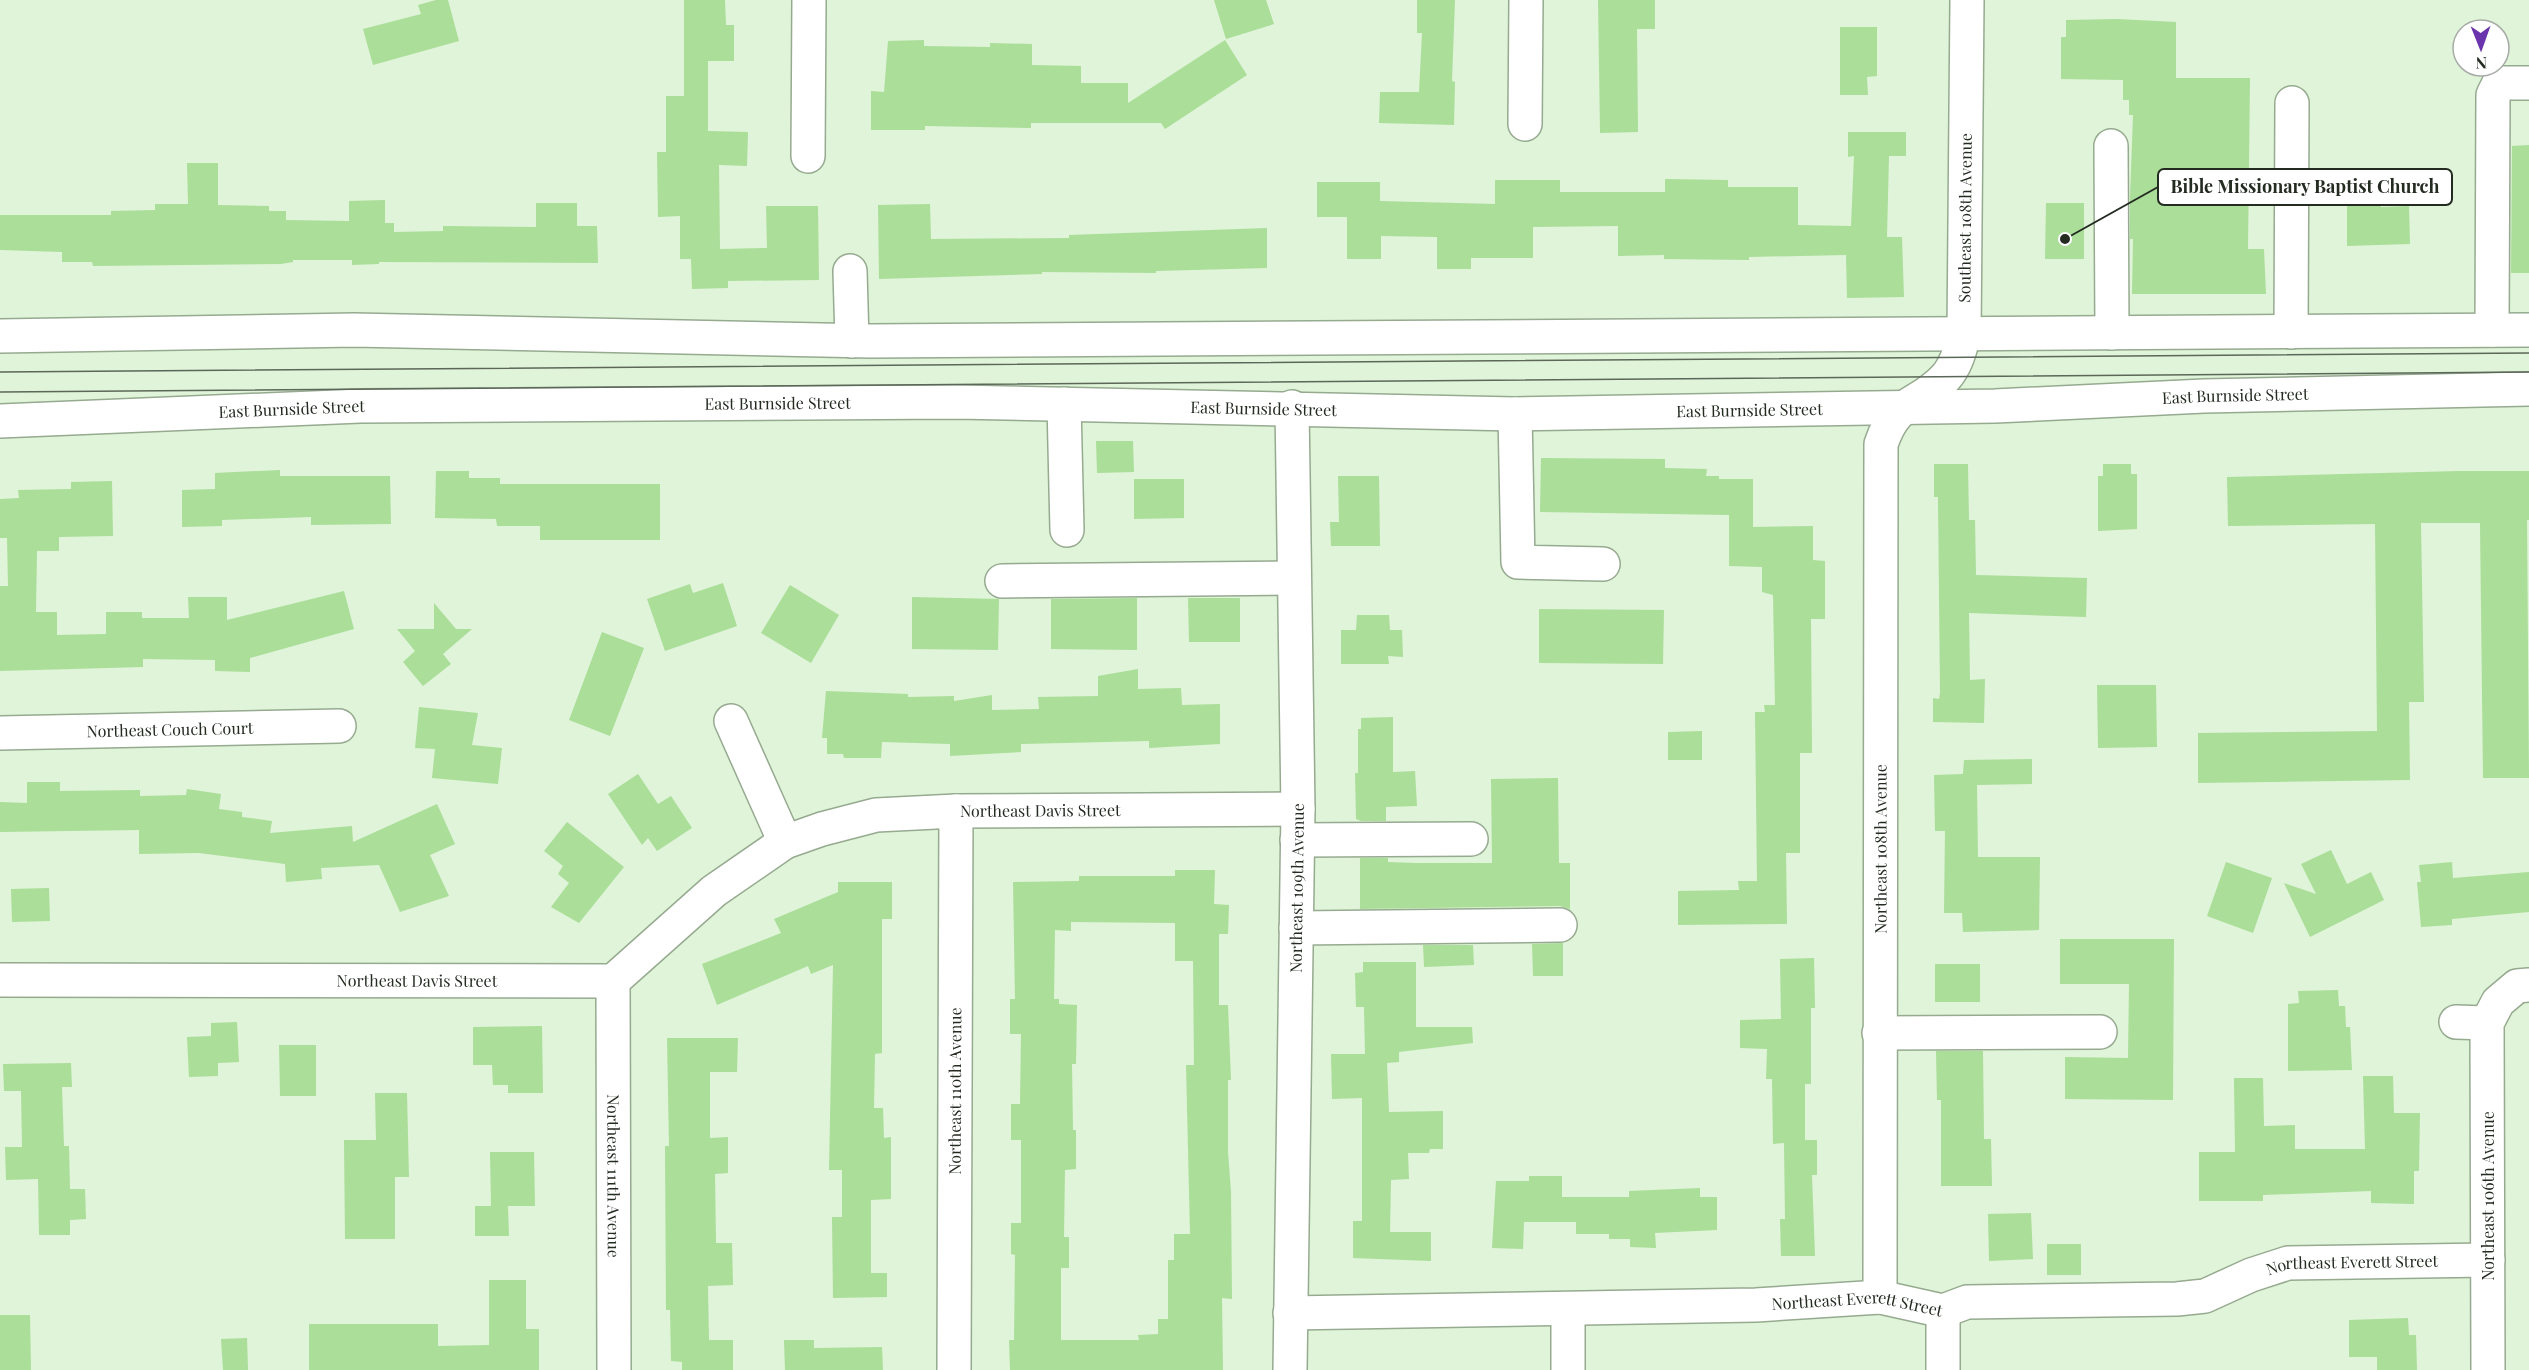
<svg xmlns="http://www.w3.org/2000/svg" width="2529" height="1370" font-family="'Playfair Display',serif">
<rect width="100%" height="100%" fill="#dff4d8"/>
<g fill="#aade99" fill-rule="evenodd">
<path d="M436 0H448L459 41 373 65 363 29 421 14 418 5Z"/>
<path d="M684 0H725L726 25H734V61H708V131L748 132 747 166 719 165 720 249 767 248 766 206H818L819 280 728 281V288L692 289 691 259H680V216L658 217 657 152H666V96H684Z"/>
<path d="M1214 0H1266L1274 24 1226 39Z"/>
<path d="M1417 0H1455L1452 81 1455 82 1454 125 1379 123 1380 92H1419L1422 33H1417Z"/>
<path d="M1598 0H1655V29H1637L1638 132 1600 133Z"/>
<path d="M2117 19 2176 22V78H2250L2248 249H2264L2266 294H2132L2133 239H2130V198L2133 115H2129V100H2123V80L2061 79V37H2066V20Z"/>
<path d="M1840 27H1877V76L1867 77 1868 95H1840Z"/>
<path d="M924 40V46L990 47V43L1032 44V65L1081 66V83H1128V103L1225 40 1247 75 1165 129 1161 123H1031V128L925 126V130H871V91L884 92 888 41Z"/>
<path d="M1848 132H1906V156H1889L1887 237H1902L1904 297 1847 298 1846 255 1749 257V260L1664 259V255L1618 256V226L1533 227V258H1471V269H1437V237L1381 236V259H1347V217H1317V182H1380V201L1495 204V180H1560V192H1665V179L1728 180V187H1798V225L1851 226 1854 156 1848 157Z"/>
<path d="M2529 145V273H2511L2512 146Z"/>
<path d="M187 163H218V205L269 206V211H286V220L349 221V201L385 200V223H394V232L443 231V226L536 227V203H577V226H597L598 263 379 262V264L352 265V260H293V262L281 264 93 266 92 262H62V252L0 250V215H111V211L155 210V204H188Z"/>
<path d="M2347 197H2381V207L2409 206 2410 244 2347 246Z"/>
<path d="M2046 203H2084V259H2045Z"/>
<path d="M930 204 931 239 1069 238V235L1267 228V268L1156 271V273L1042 272V274L879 279 878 205Z"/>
<path d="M1096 441H1133L1134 472 1097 473Z"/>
<path d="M1541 458 1665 459V468L1707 469 1706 476H1719V479H1753V527L1813 526V560L1825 561V619H1811L1812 753H1800V853H1786L1787 924 1678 925V891L1739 890 1738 881H1757L1755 712H1765L1764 705H1775L1773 595 1762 592V567L1729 566V515L1540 512Z"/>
<path d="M1934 464H1968L1969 520H1975L1976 575 2087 578 2086 617 1969 613 1970 680 1985 679 1984 723 1933 722V698L1939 699 1940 693 1938 497H1934Z"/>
<path d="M2103 464H2131V474H2137V529L2098 531V476H2103Z"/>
<path d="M280 470V476H390L391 524 311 525V517L222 520V526L182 527V490L215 489V473Z"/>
<path d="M436 471H469V478H500V484H660V540H540V526H497L496 519 435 518Z"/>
<path d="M2459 471H2529V520H2527L2529 778H2483L2480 523H2421L2424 702H2409L2410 780 2198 783V733L2377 731 2375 524 2228 526 2227 477Z"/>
<path d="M1338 476H1379L1380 546H1331L1330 522H1339Z"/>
<path d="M1134 479H1184V518L1134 519Z"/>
<path d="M112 481 113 536 59 537V551H37L36 612H57V635L106 634V612H142V618H189L188 597H227V620L344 591 354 629 250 658V672L215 671V660L143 659V667L0 671V586H8L7 538H0V499L19 498 18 490 71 489V482Z"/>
<path d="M723 583 737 626 665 651 647 599 690 584 693 593Z"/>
<path d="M790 585 839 615 811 663 761 633Z"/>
<path d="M912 597 999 599 998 650 912 649Z"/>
<path d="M1137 598V650L1051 649V599Z"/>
<path d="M1188 598H1240V642H1189Z"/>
<path d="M434 603 456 629H472L443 654 451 664 423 686 403 662 415 651 397 629H434Z"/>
<path d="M1539 609 1664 610 1663 664 1539 663Z"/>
<path d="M1357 615H1389L1390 630H1402L1403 657 1388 656 1389 664H1341V630H1356Z"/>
<path d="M602 632 644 648 610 736 569 720Z"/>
<path d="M1138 669V689L1181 688 1182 705 1220 704V744L1149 748V741L1021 744V752L950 756V744L882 742 881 758H844L843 754H827V738H822L826 691 908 694V697L954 696V701L992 695V710L1039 709 1038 697 1098 696V676Z"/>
<path d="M2097 685H2156L2157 747 2098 748Z"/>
<path d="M419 707 478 713 472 745 502 748 498 784 432 778 435 749 415 748Z"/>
<path d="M1393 717V772L1415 771 1417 806 1386 807V821H1361L1356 819 1355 773H1358V729H1361V718Z"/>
<path d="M1702 731V760H1668V732Z"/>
<path d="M2032 759V784L1977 785 1978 857H2040L2039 930 1963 932 1962 913H1944L1945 831H1935L1934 775 1963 774 1964 760Z"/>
<path d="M638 774 658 804 671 796 692 828 657 851 648 838 642 845 608 794Z"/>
<path d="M1558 778 1559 863H1570V909L1560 906 1360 909V858H1388V862L1415 863H1492L1491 779Z"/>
<path d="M27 782H60V791L140 790V796L186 795 187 789 221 794 219 809 242 812V817L272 821 270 833 352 826 353 842 437 804 455 844 430 855 449 896 400 912 379 865 321 868 322 879 286 882 285 864 199 853 139 854V830L0 832V802L27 803Z"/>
<path d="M567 822 624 867 579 923 551 907 569 883 558 874 563 866 544 851Z"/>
<path d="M2331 850 2347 884 2371 872 2384 900 2310 937 2284 883 2316 894 2301 864Z"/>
<path d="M2226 862 2272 878 2253 933 2207 916Z"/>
<path d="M2452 862 2453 878 2529 872V912L2452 919V925L2421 927 2417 882H2421L2419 865Z"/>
<path d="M1175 870H1215L1214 904 1229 905 1228 934H1219V1005H1228L1231 1080H1228V1152L1231 1192 1232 1299 1222 1298 1223 1370H1010L1009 1340H1014L1015 1255 1011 1254V1223H1021V1140H1011V1104H1020L1021 1034H1010V999H1015L1013 882 1079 881V876H1175ZM1071 922 1175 923V961H1193L1194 1065H1186L1190 1234H1174V1260H1168V1319H1158V1334L1138 1335 1139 1340H1061V1268H1069V1237H1064L1065 1170 1076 1169V1130H1073L1072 1064H1076L1077 1005 1059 1004V999H1054L1055 930 1071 931Z"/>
<path d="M838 882H892V919H882V1053L875 1054 874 1108H883L884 1138 891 1137V1199L871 1200V1273H887V1297L833 1298 832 1217H842V1170H829L833 965 811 974 808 966 717 1005 702 964 781 933 774 919 838 892Z"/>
<path d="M49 888 50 921 12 922 11 889Z"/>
<path d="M2060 939H2174L2173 1100 2065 1099V1057L2128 1058 2129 984H2060Z"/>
<path d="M1563 943V976H1533L1532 944Z"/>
<path d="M1423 945H1473L1474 965 1424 967Z"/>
<path d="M1814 958 1815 1008H1811V1084H1805V1140H1817V1175H1812L1815 1256H1781L1780 1219H1785L1784 1143 1773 1144 1772 1079H1766L1767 1049 1740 1048V1020L1781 1019 1780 959Z"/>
<path d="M1363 962H1416V1027H1472L1473 1043 1399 1052V1062L1387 1063 1389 1112 1443 1111V1149H1430L1429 1153H1408L1409 1179 1391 1180 1390 1232H1431V1261L1353 1258V1221H1362V1098L1332 1099 1331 1054H1365L1364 1007H1356L1355 973 1363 972Z"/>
<rect x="1935" y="964" width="45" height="38"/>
<path d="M2338 990 2339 1006H2345L2346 1027H2350L2352 1070 2288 1071V1004L2299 1003 2298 991Z"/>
<path d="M237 1022 239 1062 218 1063V1076L189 1077 187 1037 211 1036V1023Z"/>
<path d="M542 1026 543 1093H508V1085H493L492 1065H473V1027Z"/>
<path d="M667 1038H738L737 1072H710V1138L728 1137V1173L715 1174 716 1243H732L733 1285 708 1286 709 1340H733V1370H682V1362L671 1361 670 1310H666L665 1146H669Z"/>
<path d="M279 1045H316V1096H280Z"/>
<path d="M1936 1051H1983L1984 1139H1991L1992 1186H1941V1100H1937Z"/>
<path d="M71 1063 72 1087H62L64 1146H69L70 1189H85L86 1219 70 1220V1235H39L38 1179 6 1180 5 1147H22L21 1091H4L3 1064Z"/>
<path d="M2363 1076H2393L2394 1113H2420L2419 1171H2414V1204L2371 1203V1191L2263 1195V1201H2199V1152H2235L2234 1078H2263L2264 1126 2295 1125V1149H2365Z"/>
<path d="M375 1093H407L409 1177H395V1239H345L344 1140H376Z"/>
<path d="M490 1152H534L535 1206H491Z"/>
<path d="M1529 1176H1562V1197H1629V1191L1700 1188V1197H1717V1230L1655 1233 1656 1248 1630 1247V1239H1609V1234H1576V1222H1524L1523 1249 1492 1248 1496 1181H1529Z"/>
<path d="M475 1206H508L509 1236H475Z"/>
<path d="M2031 1213 2033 1259 1989 1261 1988 1214Z"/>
<rect x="2047" y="1244" width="34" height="31"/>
<path d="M489 1280H526V1329H539V1370H309V1324H438V1346L489 1345Z"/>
<path d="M0 1315H30L31 1370H0Z"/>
<path d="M2408 1318 2409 1335H2416L2417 1370H2377V1357H2349V1320Z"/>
<path d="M247 1338 248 1370H223L221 1339Z"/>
<path d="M784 1340H814V1348L882 1347 883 1370H785Z"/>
</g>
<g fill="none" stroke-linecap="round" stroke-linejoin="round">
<defs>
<g id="minor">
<path d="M1525 124 1526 0"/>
<path d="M2111 146 2112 333"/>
<path d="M808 156 809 0"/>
<path d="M850 271 852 341"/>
<path d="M2492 330 2493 95 2499 83H2529"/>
<path d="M2291 332 2292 103"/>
<path d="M0 336 354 330 870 341 2529 330"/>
<path d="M1064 404 1067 530"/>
<path d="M1515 414 1518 562 1603 564"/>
<path id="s1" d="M0 421 360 406 957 402 1515 414 1995 406 2204 396 2529 389"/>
<path d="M1002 581 1294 578"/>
<path d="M731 721 785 842"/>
<path id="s2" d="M0 733 339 726"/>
<path d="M1297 840 1471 839"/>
<path d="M1296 928 1560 925"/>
<path id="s3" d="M0 980 613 981 714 891 785 842 822 829 876 815 956 811 1298 809"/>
<path id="s4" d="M613 981 614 1370"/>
<path d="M2456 1022 2487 1023"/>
<path d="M1879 1033 2100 1032"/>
<path id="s5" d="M1880 1297 1881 444C1897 397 1917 408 1945 378 1956 366 1960 350 1964 335L1967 0"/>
<path d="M1568 1309V1370"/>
<path d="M1943 1311V1370"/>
<path id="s6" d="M1290 1313 1756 1305 1880 1297 1943 1311 1967 1302 2177 1299 2205 1296 2251 1275 2288 1263 2488 1260"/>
<path id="s7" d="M954 1370 956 811"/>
<path id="s8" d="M1290 1370 1298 809 1292 407"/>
<path d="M2488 1370 2487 1023 2498 1002 2517 986 2529 985"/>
</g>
</defs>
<use href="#minor" stroke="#96aa90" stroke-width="36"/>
<use href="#minor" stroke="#fff" stroke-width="33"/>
<g stroke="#5b6758" stroke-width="1.5">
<path d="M0 372 2529 353"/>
<path d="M0 392 2529 372"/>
</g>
</g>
<g text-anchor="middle" stroke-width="4.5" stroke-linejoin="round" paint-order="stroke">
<g font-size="16" fill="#242c22" stroke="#fff">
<text dy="6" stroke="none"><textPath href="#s5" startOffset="1112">Southeast 108th Avenue</textPath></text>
<text dy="6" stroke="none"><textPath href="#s1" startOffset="2236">East Burnside Street</textPath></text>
<text dy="6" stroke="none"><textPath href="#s1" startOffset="778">East Burnside Street</textPath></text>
<text dy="6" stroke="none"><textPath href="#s1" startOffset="1264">East Burnside Street</textPath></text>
<text dy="6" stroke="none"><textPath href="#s1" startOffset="292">East Burnside Street</textPath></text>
<text dy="6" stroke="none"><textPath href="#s1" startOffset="1750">East Burnside Street</textPath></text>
<text dy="6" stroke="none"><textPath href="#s2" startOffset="170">Northeast Couch Court</textPath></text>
<text dy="6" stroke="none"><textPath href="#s3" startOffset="1094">Northeast Davis Street</textPath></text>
<text dy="6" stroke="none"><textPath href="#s5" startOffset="448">Northeast 108th Avenue</textPath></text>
<text dy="6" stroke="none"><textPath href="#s8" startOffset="482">Northeast 109th Avenue</textPath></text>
<text dy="6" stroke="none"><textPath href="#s3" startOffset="417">Northeast Davis Street</textPath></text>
<text dy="6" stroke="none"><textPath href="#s7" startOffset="279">Northeast 110th Avenue</textPath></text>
<text dy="6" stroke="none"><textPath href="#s4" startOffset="195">Northeast 111th Avenue</textPath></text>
<text transform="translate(2488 1196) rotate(-90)" y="6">Northeast 106th Avenue</text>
<text dy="6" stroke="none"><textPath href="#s6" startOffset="1072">Northeast Everett Street</textPath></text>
<text dy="6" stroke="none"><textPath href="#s6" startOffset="568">Northeast Everett Street</textPath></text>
</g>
</g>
<path fill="none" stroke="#242c22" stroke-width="2" d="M2065 239L2158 187"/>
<circle fill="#242c22" stroke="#fff" stroke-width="2" cx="2065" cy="239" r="6"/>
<rect fill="#fff" stroke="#242c22" stroke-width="2" x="2158" y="169" width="294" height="36" rx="6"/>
<g font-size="18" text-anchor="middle" font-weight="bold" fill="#242c22">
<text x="2305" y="193">Bible Missionary Baptist Church</text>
</g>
<g transform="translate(2481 48) rotate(179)"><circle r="28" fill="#ffffff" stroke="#a7aba7" stroke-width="1.5"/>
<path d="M0-4.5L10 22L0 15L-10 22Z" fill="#6a35ac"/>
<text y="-9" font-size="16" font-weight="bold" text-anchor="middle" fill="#242c22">N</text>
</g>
</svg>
